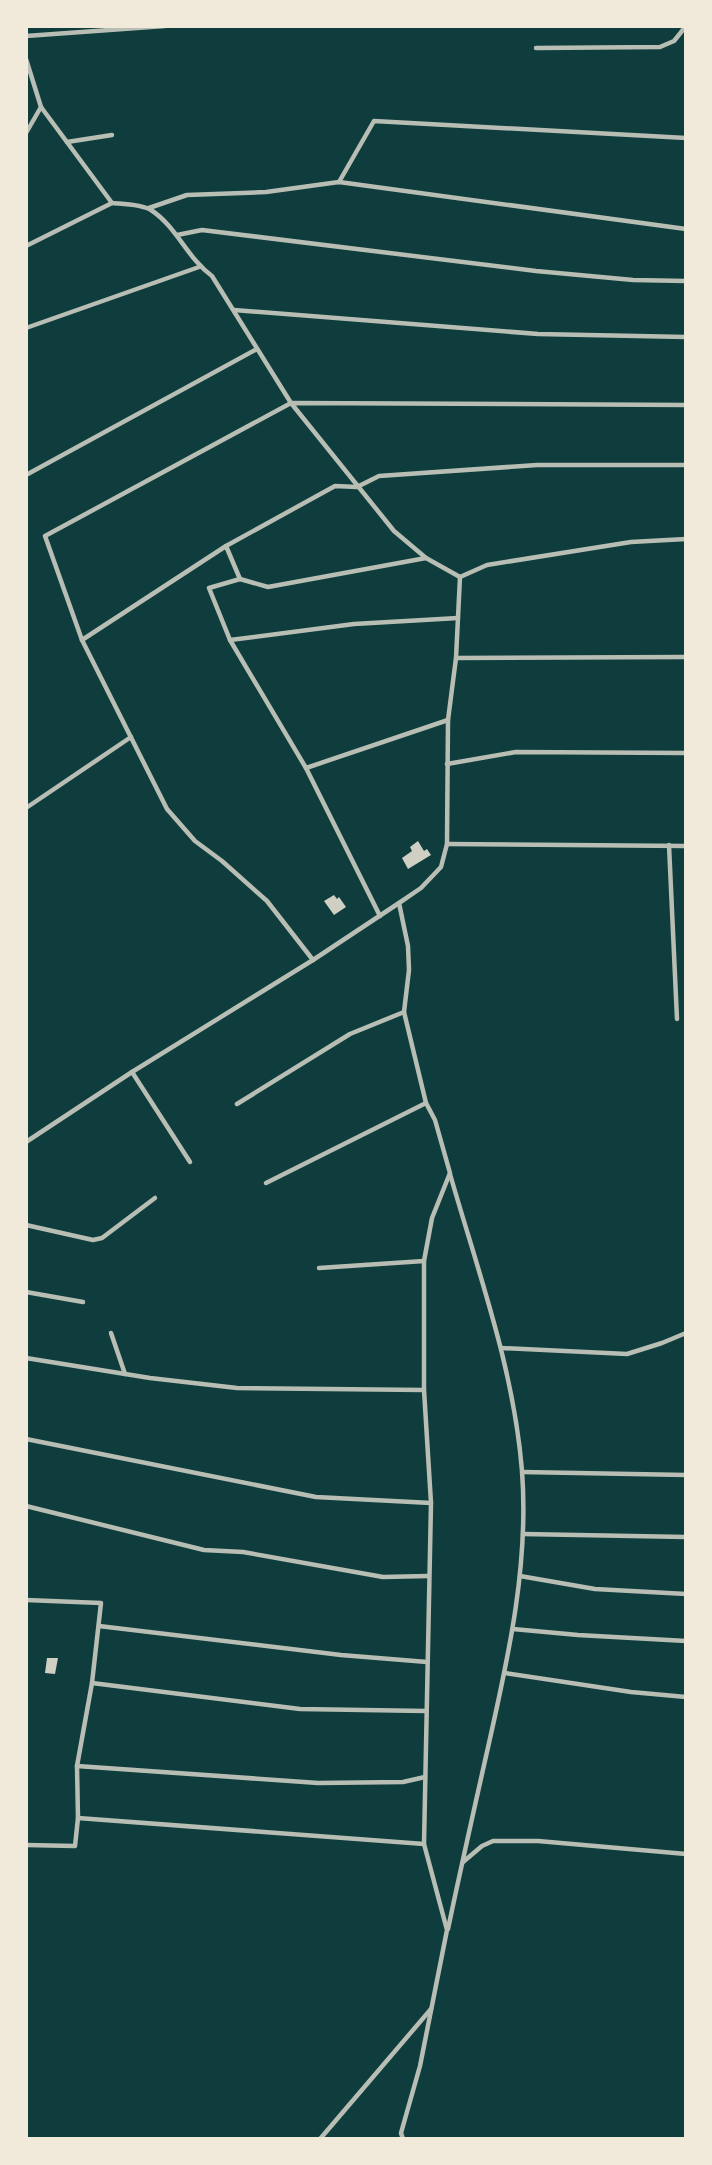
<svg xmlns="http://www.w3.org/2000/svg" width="712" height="2165" font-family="'Nunito Sans',sans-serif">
<rect width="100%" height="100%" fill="#0f3d3e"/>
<g fill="#cfcfc3">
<path d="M418 841 424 851 427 849 431 855 408 869 402 858 412 851 410 847Z"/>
<path d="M334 895 337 899 339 897 346 907 334 915 324 901Z"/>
<path d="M47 1658H58L55 1674 45 1673Z"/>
</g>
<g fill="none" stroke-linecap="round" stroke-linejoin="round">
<g stroke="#b8beb3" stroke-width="4.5">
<path d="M26 36 165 26"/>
<path d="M536 48 660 47 674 41 686 26"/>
<path d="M26 59 41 107 112 203C123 204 141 204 151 210 177 227 187 258 212 276L291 403 394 531 426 558 460 577"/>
<path d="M26 133 41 107"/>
<path d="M67 142 112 135"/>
<path d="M339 182 374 121 686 138"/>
<path d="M149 208 187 195 266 192 339 182 686 229"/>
<path d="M177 235 202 230 536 271 633 280 686 281"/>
<path d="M26 246 112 203"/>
<path d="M234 310 538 334 686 337"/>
<path d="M26 328 199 267"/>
<path d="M26 475 257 349"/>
<path d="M226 546 240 579 209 588 230 640 306 768 380 916"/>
<path d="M240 579 268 587 426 558"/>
<path d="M82 640 226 546 335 486 357 487 379 476 537 465H686"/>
<path d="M230 640 354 624 458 618"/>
<path d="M456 658 686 657"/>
<path d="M447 764 516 752 686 753"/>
<path d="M306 768 448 720"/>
<path d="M26 808 131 737"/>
<path d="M447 844 686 846"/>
<path d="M669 845 677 1019"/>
<path d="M399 903 408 946 409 970 404 1012 426 1103 435 1120 450 1173 432 1218 424 1261V1390L431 1503 424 1844 447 1930 420 2066 401 2133 403 2139"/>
<path d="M313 960 267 901 222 861 195 841 167 809 82 640 45 536 291 403 686 405"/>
<path d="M132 1072 190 1162"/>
<path d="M237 1104 350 1034 404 1012"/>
<path d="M26 1142 132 1072 313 960 399 903 421 888 441 867 447 844 448 720 456 658 460 577 487 565 631 542 686 539"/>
<path d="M266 1183 426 1103"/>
<path d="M26 1225 93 1240 102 1238 155 1198"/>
<path d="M319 1268 424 1261"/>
<path d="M26 1292 83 1302"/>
<path d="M111 1333 125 1374"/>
<path d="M501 1348 627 1354 662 1343 686 1333"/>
<path d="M26 1358 150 1378 237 1388 424 1390"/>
<path d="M26 1439 316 1497 431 1503"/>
<path d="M522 1472 686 1475"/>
<path d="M26 1506 204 1550 243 1552 383 1577 428 1576"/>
<path d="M523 1534 686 1537"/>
<path d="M520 1576 595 1589 686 1594"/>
<path d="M26 1600 101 1603 92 1683 77 1766 78 1818 75 1846 26 1845"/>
<path d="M99 1626 341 1655 427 1662"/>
<path d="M513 1629 578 1635 686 1641"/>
<path d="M505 1673 631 1692 686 1697"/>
<path d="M92 1683 300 1709 426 1711"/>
<path d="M77 1766 318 1783 403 1782 425 1777"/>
<path d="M78 1818 424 1844"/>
<path d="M463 1862 482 1846 493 1841H538L686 1854"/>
<path d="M448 1929C461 1867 475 1805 489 1743 509 1654 529 1563 522 1471 514 1369 478 1272 450 1174"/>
<path d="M320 2139 431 2009"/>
</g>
</g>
<rect width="712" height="2165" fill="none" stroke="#f1e9da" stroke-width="56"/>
</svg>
